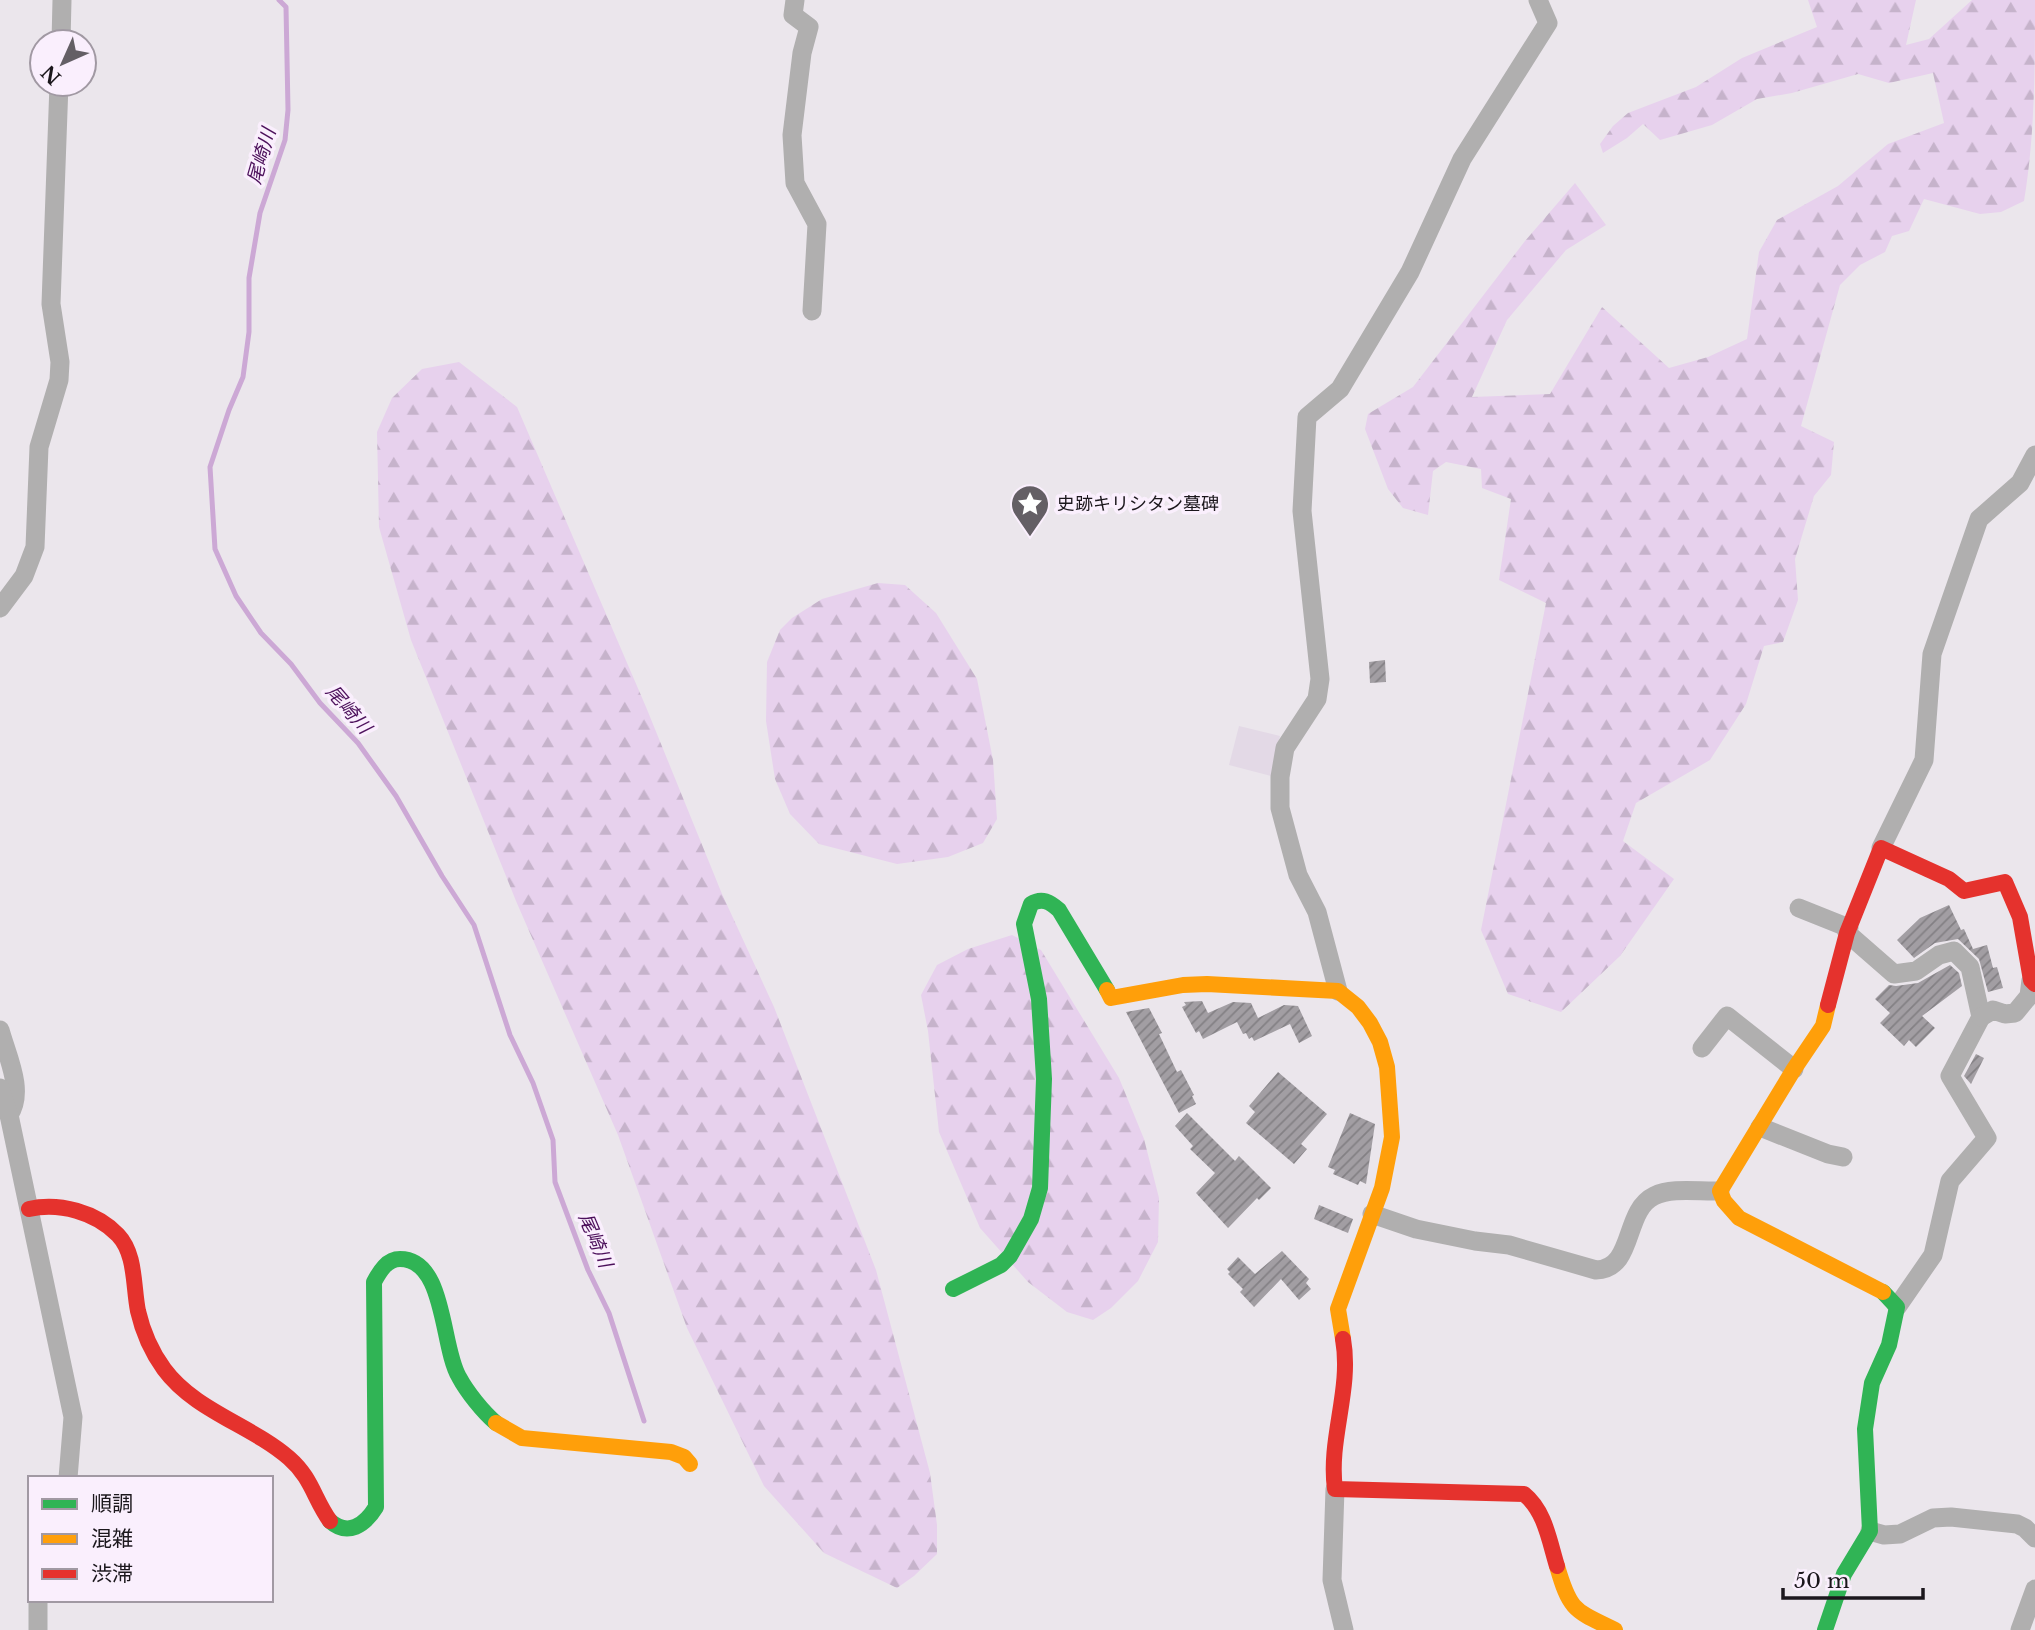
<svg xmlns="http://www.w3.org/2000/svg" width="2035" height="1630" font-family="'Libre Baskerville','Noto Sans JP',serif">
<defs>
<pattern id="forest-firs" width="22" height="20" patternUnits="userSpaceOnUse" patternTransform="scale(1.75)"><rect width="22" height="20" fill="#e7d1ed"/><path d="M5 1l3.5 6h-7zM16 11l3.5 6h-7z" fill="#c6b3cb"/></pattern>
<pattern id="building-hatch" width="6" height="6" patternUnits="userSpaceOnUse" patternTransform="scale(1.75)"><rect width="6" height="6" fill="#a29ea3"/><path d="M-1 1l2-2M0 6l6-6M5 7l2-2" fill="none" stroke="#838084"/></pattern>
</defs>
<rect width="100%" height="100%" fill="#ebe6ec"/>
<path fill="#e3d9e6" d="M1239 726 1280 736 1271 776 1229 765Z"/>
<g fill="url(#forest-firs)">
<path d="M1808 0H1916L1906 45 1929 39 1972 0H2035C2035 66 2035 136 2024 201L2001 212 1980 214 1924 199 1909 231 1892 236 1885 252 1860 265 1840 285 1801 426 1834 442 1831 475 1814 496 1795 559 1798 600 1783 642 1764 646 1746 704 1710 760 1636 803 1623 841 1674 879 1620 956 1561 1012 1508 994 1481 930 1546 603 1499 580 1511 499 1482 488 1481 469 1446 462 1433 471 1428 515 1403 508 1388 489 1365 429 1368 414 1413 387 1525 241 1575 183 1606 225 1566 250 1507 320 1472 397 1550 394 1602 307 1669 368 1708 357 1747 339 1759 252 1777 220 1838 186 1888 144 1944 123 1933 73 1889 83 1858 74 1792 93 1757 99 1712 125 1660 140 1643 124 1627 138 1603 153 1600 144 1613 126 1628 113 1696 87 1742 58 1817 27Z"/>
<path d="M459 362 517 407 646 707 722 894 774 1007 876 1270 930 1473 937 1525V1554L914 1576 897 1588 824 1553 764 1486 687 1328 618 1135 516 901 411 640 379 527 377 432 392 398 422 369Z"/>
<path d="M878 583 905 585 936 613 977 679 993 760 997 819 983 843 948 857 897 864 819 844 790 814 775 779 766 721 767 662 780 630 792 618 822 599Z"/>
<path d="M1012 935 1041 950 1119 1078 1144 1139 1159 1198 1158 1242 1138 1281 1111 1308 1093 1320 1067 1312 1028 1282 980 1228 939 1132 928 1031 921 995 937 965 968 949Z"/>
</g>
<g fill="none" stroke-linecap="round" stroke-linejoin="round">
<path stroke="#cca8d5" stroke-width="5" d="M279 0 286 7 288 110 285 140 260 213 249 278V332L243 377 229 410 210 467 215 549 236 596 261 633 291 664 320 703 358 743 396 796 442 876 474 925 510 1035 533 1083 553 1140 555 1182 588 1270 609 1313 644 1421"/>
</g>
<g fill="url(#building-hatch)">
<path d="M1385 660 1386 682 1370 683 1369 662Z"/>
<path d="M1949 905 1961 930 1964 929 1973 949 1987 945 1993 968 1997 967 2003 988 1988 992 1979 959 1958 939 1935 943 1914 958 1897 940 1920 918Z"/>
<path d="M1950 965 1959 973 1962 986 1922 1016 1935 1028 1916 1047 1909 1040 1904 1046 1880 1023 1890 1013 1875 999 1889 985 1896 986 1918 983Z"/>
<path d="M1202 1001 1208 1013 1233 1002 1251 1003 1258 1018 1284 1005 1298 1006 1312 1036 1299 1043 1290 1024 1254 1041 1252 1037 1249 1039 1246 1033 1243 1034 1237 1022 1203 1039 1199 1031 1196 1033 1182 1007 1186 1005 1184 1002Z"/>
<path d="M1149 1008 1162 1033 1159 1034 1177 1072 1181 1070 1194 1095 1192 1096 1196 1104 1179 1113 1126 1012Z"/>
<path d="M1976 1054 1984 1058 1971 1084 1964 1076Z"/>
<path d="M1278 1072 1327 1114 1301 1144 1307 1149 1294 1164 1246 1123 1255 1112 1249 1106Z"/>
<path d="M1187 1113 1235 1161 1239 1156 1271 1188 1259 1200 1257 1198 1228 1228 1196 1193 1215 1173 1190 1149 1193 1146 1175 1126Z"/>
<path d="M1350 1113 1375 1124 1366 1184 1360 1181 1358 1185 1333 1174 1335 1170 1328 1167Z"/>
<path d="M1319 1205 1353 1219 1348 1233 1314 1219Z"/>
<path d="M1282 1251 1309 1279 1306 1283 1311 1289 1299 1300 1281 1279 1254 1307 1240 1292 1243 1289 1228 1274 1230 1272 1227 1269 1238 1257 1255 1274Z"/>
</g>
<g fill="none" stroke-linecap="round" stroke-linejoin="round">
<g stroke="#b0afaf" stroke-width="19">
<path d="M795 0 793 15 809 27 802 53 792 135 795 183 817 224 812 311"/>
<path d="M61 42 62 0"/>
<path d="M0 608 24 576 35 547 39 447 59 380 60 362 51 304 59 84"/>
<path d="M1881 848 1924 760 1932 654 1979 519 2020 483 2035 455"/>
<path d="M1799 908 1849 928"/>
<path d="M1847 933 1894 974 1916 971 1939 955 1954 951 1970 967 1981 1017 1950 1076 1987 1138 1950 1181 1933 1255 1897 1307"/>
<path d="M1338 991 1317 912 1298 875 1280 808V777L1285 748 1317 699 1320 679 1302 511 1307 417 1340 389 1410 272 1462 159 1548 23 1538 0"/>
<path d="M1981 1017 1993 1010 2005 1014 2015 1013 2029 996 2031 980"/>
<path d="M0 1030C7 1056 25 1091 9 1115"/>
<path d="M1702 1048 1727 1016 1794 1069"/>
<path d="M0 1088 9 1115 73 1417 68 1478"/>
<path d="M1760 1127 1828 1154 1843 1157"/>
<path d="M1372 1214 1416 1229 1475 1241 1509 1245 1596 1270C1635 1269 1623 1211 1654 1196 1672 1187 1700 1192 1720 1191"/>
<path d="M1335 1489 1332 1580 1344 1630"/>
<path d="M1870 1531 1884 1535 1900 1534 1933 1518 1951 1517 2017 1524 2025 1528 2035 1538"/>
<path d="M38 1600V1630"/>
<path d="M2020 1630 2035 1589"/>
</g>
<g stroke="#30b455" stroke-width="16">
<path d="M953 1289 1001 1265 1010 1256 1031 1219 1040 1188 1044 1079 1039 999 1024 924 1031 904C1042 897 1050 902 1059 910L1107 990"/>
<path d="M330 1521C348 1537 365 1525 376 1507L374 1282C380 1271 387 1259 400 1259 446 1259 441 1347 459 1377 467 1392 483 1412 496 1423"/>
<path d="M1825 1630 1844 1574 1870 1531 1865 1429 1872 1383 1889 1345 1897 1307 1883 1292"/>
</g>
<g stroke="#ff9f0a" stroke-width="16">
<path d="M1107 990 1111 998 1183 985 1207 984 1338 991 1358 1007 1370 1023 1380 1042 1387 1067 1392 1137 1382 1188 1338 1309 1343 1339"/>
<path d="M1828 1005 1823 1026 1794 1069 1720 1191 1724 1201 1739 1218 1883 1292"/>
<path d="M496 1423 522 1438 671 1452 684 1457 690 1464"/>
<path d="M1557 1566C1570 1611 1574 1610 1615 1630"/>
</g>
<g stroke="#e5322d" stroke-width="16">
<path d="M1828 1005 1847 933 1881 848 1949 879 1964 891 2005 882 2020 917 2031 980 2035 984"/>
<path d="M29 1209C59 1202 96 1212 118 1235 136 1254 133 1286 138 1311 143 1333 151 1351 164 1369 195 1411 251 1425 289 1458 312 1478 314 1499 330 1521"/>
<path d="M1343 1339C1352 1390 1328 1439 1335 1489L1524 1494C1545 1511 1549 1540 1557 1566"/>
</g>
</g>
<defs>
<symbol id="sight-pin" viewBox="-11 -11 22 30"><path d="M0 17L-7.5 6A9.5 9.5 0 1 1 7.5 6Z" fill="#645f65" stroke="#faeffd"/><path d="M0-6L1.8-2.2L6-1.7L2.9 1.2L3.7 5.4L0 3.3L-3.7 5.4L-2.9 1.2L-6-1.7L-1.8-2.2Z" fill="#fff"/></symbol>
</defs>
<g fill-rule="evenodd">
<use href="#sight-pin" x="1008" y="482" width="44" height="60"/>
</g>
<g text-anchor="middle" stroke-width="7" stroke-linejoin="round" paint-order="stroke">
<g font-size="18" fill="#1b171c" stroke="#faeffd" text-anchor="start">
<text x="1057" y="510">史跡キリシタン墓碑</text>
</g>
<g font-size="19" font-style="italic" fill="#4c105b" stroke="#faeffd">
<text transform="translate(261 156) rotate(-74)" y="7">尾崎川</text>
<text transform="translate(349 709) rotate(49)" y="7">尾崎川</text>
<text transform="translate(596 1240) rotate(67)" y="7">尾崎川</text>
</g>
</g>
<rect x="28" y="1476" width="245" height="126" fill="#faeffd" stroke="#a199a3" stroke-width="2"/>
<rect x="42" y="1499" width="35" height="10" fill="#30b455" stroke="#a199a3" stroke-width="2"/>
<text x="91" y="1511" font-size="21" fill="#1b171c">順調</text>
<rect x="42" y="1534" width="35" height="10" fill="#ff9f0a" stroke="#a199a3" stroke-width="2"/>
<text x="91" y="1546" font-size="21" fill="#1b171c">混雑</text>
<rect x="42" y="1569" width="35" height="10" fill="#e5322d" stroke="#a199a3" stroke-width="2"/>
<text x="91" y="1581" font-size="21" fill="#1b171c">渋滞</text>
<g transform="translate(63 63) rotate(225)"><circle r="33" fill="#faeffd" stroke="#a199a3" stroke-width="2"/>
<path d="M0-5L12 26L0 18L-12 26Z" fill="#645f65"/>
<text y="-10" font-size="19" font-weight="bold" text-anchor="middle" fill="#1b171c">N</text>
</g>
<path d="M1783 1588v10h140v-10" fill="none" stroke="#1b171c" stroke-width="3.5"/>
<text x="1794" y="1588" font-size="21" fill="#1b171c" stroke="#faeffd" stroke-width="5" paint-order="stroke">50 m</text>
</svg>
